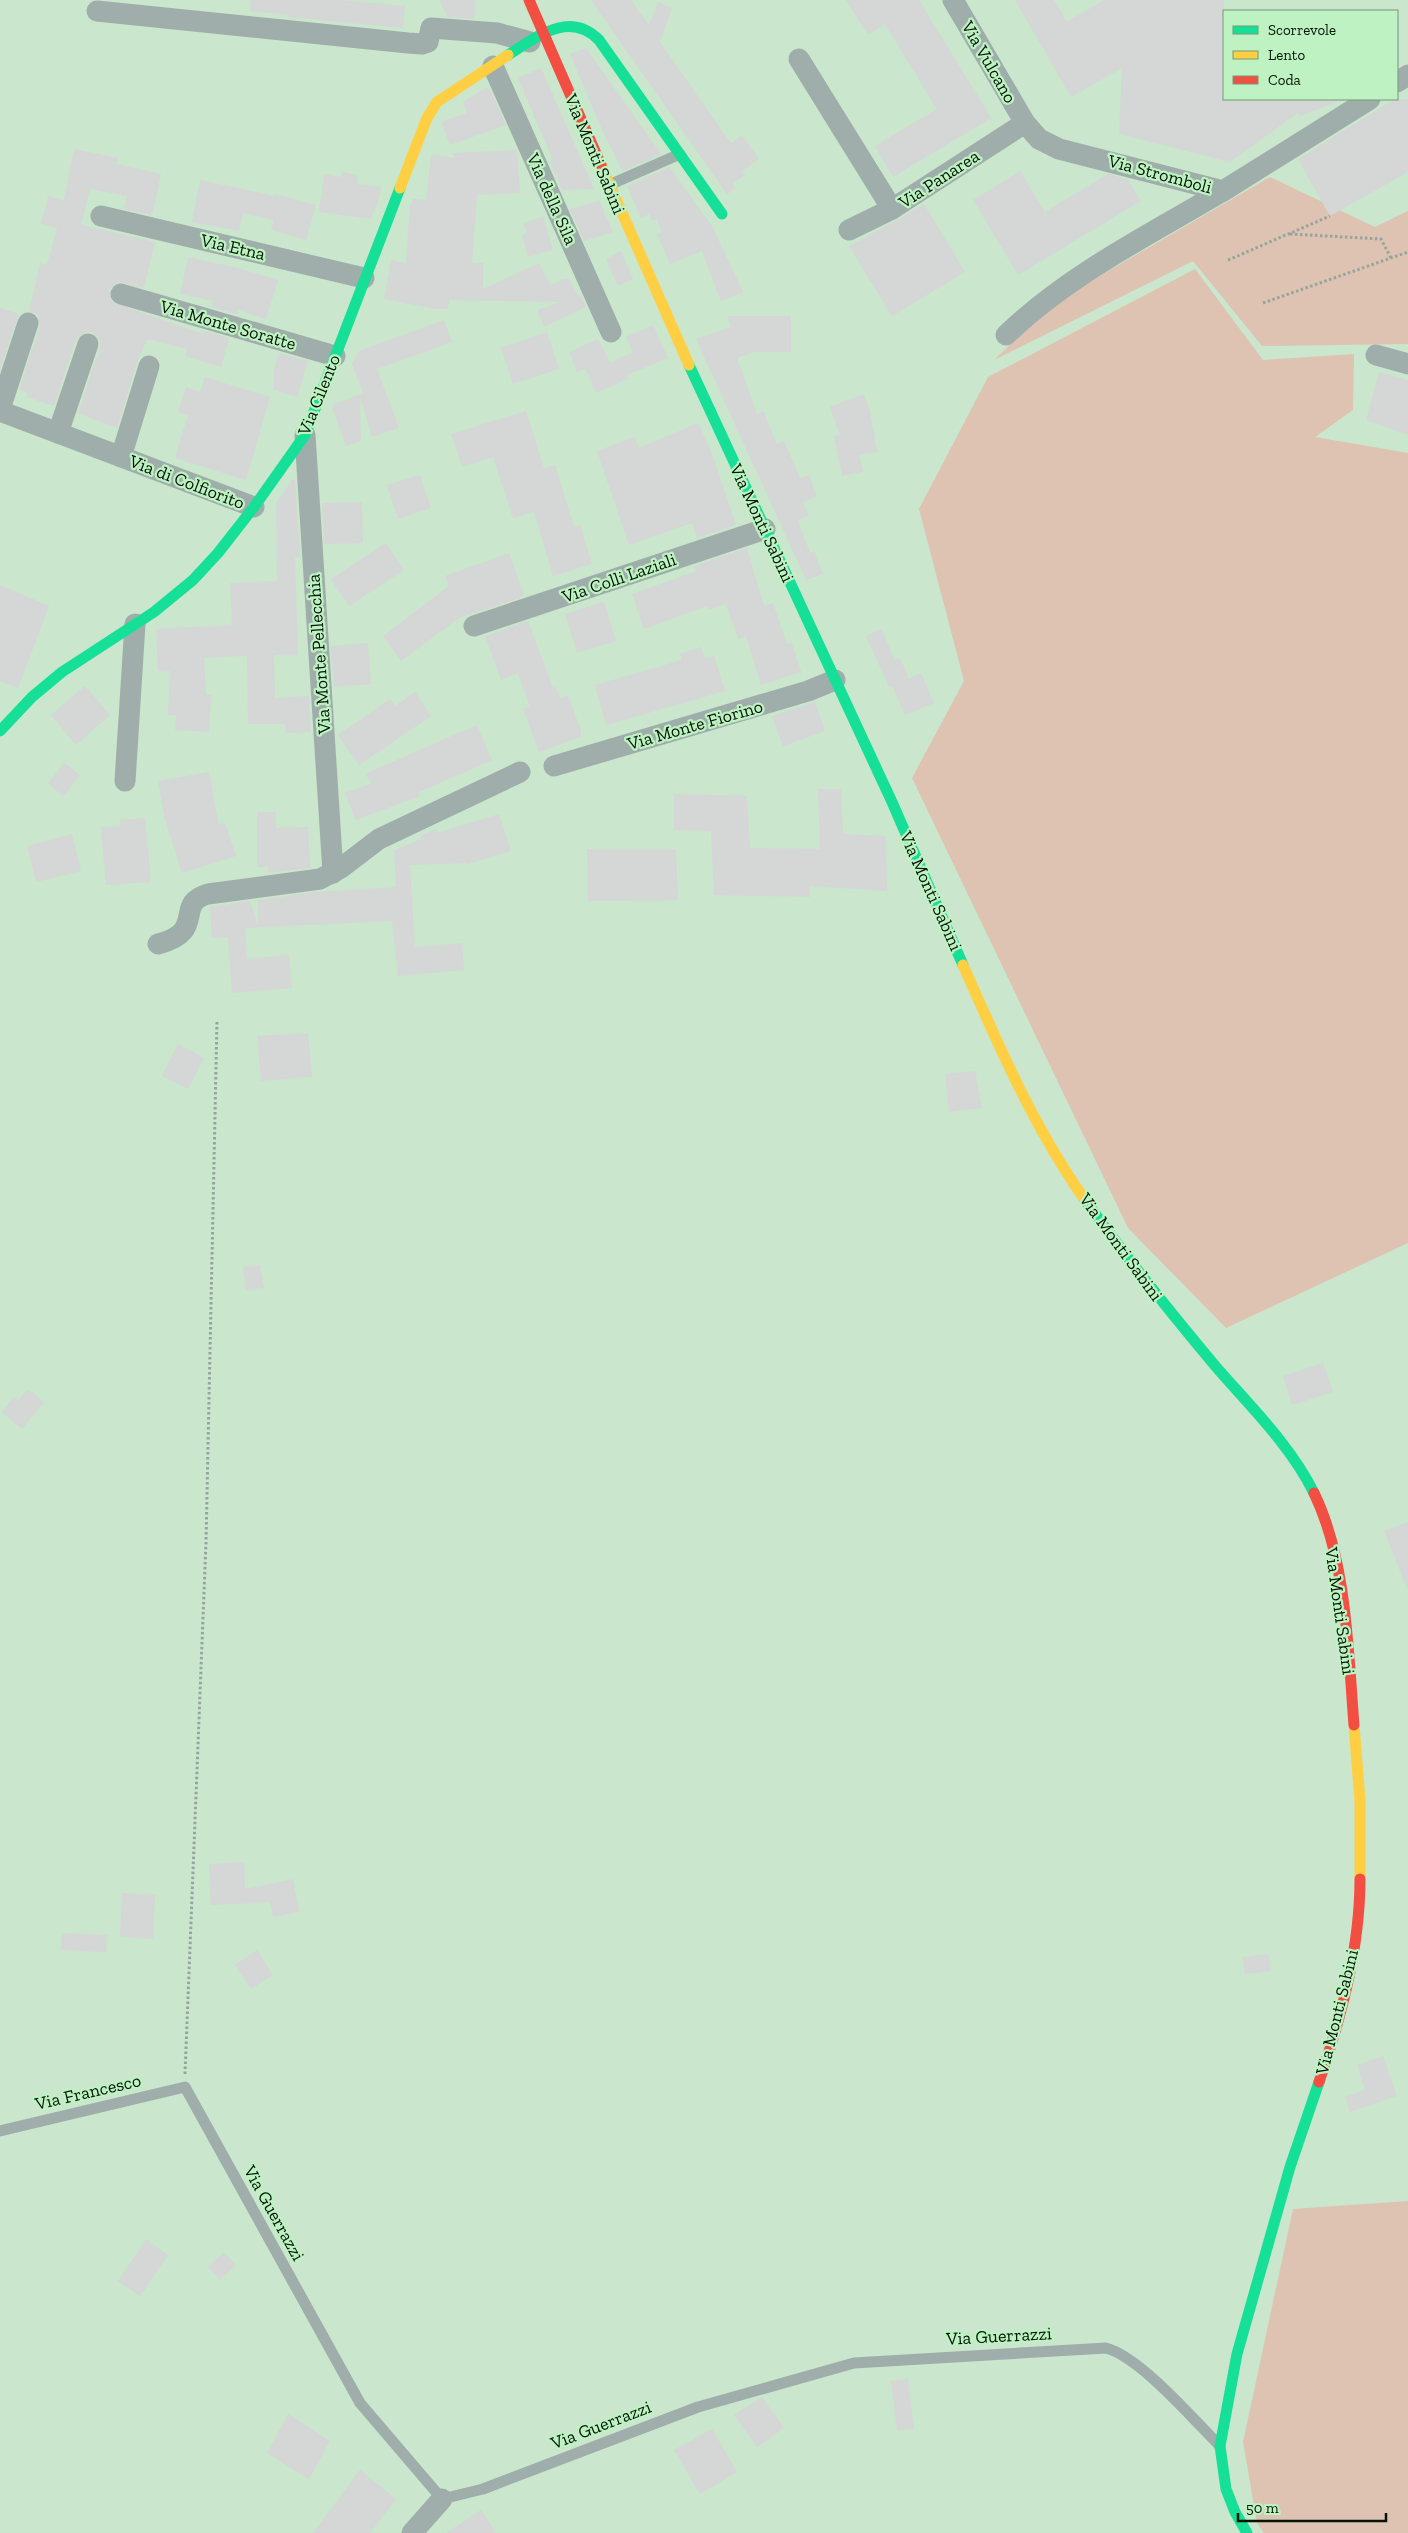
<svg xmlns="http://www.w3.org/2000/svg" width="1408" height="2533" font-family="'Zilla Slab',serif">
<rect width="100%" height="100%" fill="#cae6cc"/>
<g fill="#dec3b2">
<path d="M1270 177 1375 227 1408 211V344L1262 346 1193 261 994 360 1055 302Z"/>
<path d="M1195 269 1263 360 1354 354 1353 410 1315 437 1408 453V1243L1226 1328 1128 1228 912 778 964 681 919 509 988 377Z"/>
<path d="M1408 2201V2533H1264L1257 2523 1243 2442 1293 2209Z"/>
</g>
<g fill="#d4d7d5">
<path d="M251 0H341L405 6 403 28 287 17 288 15 250 11Z"/>
<path d="M439 0H476L474 19 448 17Z"/>
<path d="M591 0H631L649 26 658 2 672 8 660 42 729 141 731 143 742 136 759 159 742 171 745 175 732 183 736 188 727 194Z"/>
<path d="M846 0H919L991 118 893 177 875 146 937 109 885 24 868 35Z"/>
<path d="M1015 0H1054L1067 22 1104 0H1224V99L1343 100 1300 116 1298 113 1230 162 1119 134 1122 68 1071 97Z"/>
<path d="M585 48 587 50 661 154 623 171 604 134 570 54Z"/>
<path d="M541 68 594 189 562 190 550 162 553 160 518 78Z"/>
<path d="M486 88H489L506 125 450 145 442 123 443 121 467 113 463 102Z"/>
<path d="M1395 99H1408V172L1330 216 1298 159Z"/>
<path d="M74 149 118 158 116 164 161 174 152 215 124 209 127 196 90 189 81 225 155 242 144 288 118 282 109 290 112 302 203 334 204 331 229 338 221 367 185 356 187 349 147 339 137 362 117 428 78 413 100 348V341L92 332H85L76 340 54 406 27 397 28 393 19 390 40 326 38 315 29 311 40 263 47 265 57 228 41 224 48 196 64 200Z"/>
<path d="M517 150 520 193 477 195 472 263H483V289L539 263 550 285 563 279H569L578 296 581 295 586 307 544 327 537 310 561 302 449 300 448 309H435L384 299 391 260 406 263 410 205 413 199 426 200 431 155 455 158 453 153Z"/>
<path d="M669 167 712 226 743 292 721 301 702 251 670 264 657 234 662 232 657 219 652 221 649 214 641 218 627 186Z"/>
<path d="M1020 171 1045 212 1108 174 1127 179 1141 201 1018 275 973 200Z"/>
<path d="M342 172 358 175 357 184 381 187 379 199 371 219 319 212 324 174 341 177Z"/>
<path d="M200 180 275 196V194L316 205 306 240 271 230 274 220 243 213 239 231 192 222Z"/>
<path d="M599 201 613 232 584 241 570 209Z"/>
<path d="M924 204 965 272 892 316 849 246 897 220Z"/>
<path d="M543 217 553 250 528 257 522 235 527 233 524 223Z"/>
<path d="M621 251 633 279 618 286 606 259Z"/>
<path d="M188 257 238 268 278 280 266 319 238 310 237 314 211 307 213 301 180 294Z"/>
<path d="M0 308 19 314 0 369Z"/>
<path d="M727 316H791V352H755L737 358 757 414 763 411 777 444 784 441 800 478 809 475 817 496 803 502 809 516 798 520 810 553 814 551 823 574 806 580 696 339 731 327Z"/>
<path d="M444 320 452 342 377 369 399 428 372 437 360 397 361 441 346 446 332 407 334 404 363 393 352 364 359 351Z"/>
<path d="M653 325 668 358 627 375 629 378 596 393 586 369 577 372 569 352 598 339 610 363 633 352 626 337Z"/>
<path d="M547 332 559 369 513 384 501 348Z"/>
<path d="M279 353 308 361 297 397 274 390V370Z"/>
<path d="M1379 372 1408 380V435L1366 420Z"/>
<path d="M205 377 270 397 246 480 175 458 188 415 178 412 186 387 200 392Z"/>
<path d="M864 394 870 411 877 452 859 455 863 472 842 476 834 436 840 435 830 407Z"/>
<path d="M526 411 544 468 555 465 574 527 580 525 592 564 553 576 534 512 513 518 493 457 462 467 451 434Z"/>
<path d="M698 423 711 451 736 525 697 538 692 523 629 545 597 451 635 437 639 448Z"/>
<path d="M420 475 431 508 398 519 387 485Z"/>
<path d="M292 480H295L300 557H295L298 655H274L275 698 309 696 311 732 286 733 285 724H248L247 656 204 658 206 695H211L209 732 175 730 176 715H168L170 671H158L156 629 232 625 230 583 277 581 276 503Z"/>
<path d="M362 502 363 543 324 544 322 503Z"/>
<path d="M386 543 404 570 349 606 331 579Z"/>
<path d="M747 548 764 606 773 603 787 644 792 643 801 672 761 685 746 636 738 639 726 604 708 610 707 606 644 629 632 594 696 571 694 566Z"/>
<path d="M509 553 524 594 520 598 459 618 401 661 383 636 449 586 445 576Z"/>
<path d="M0 585 49 606 18 688 0 681Z"/>
<path d="M604 602 616 641 577 653 565 614Z"/>
<path d="M528 621 553 688 556 687 560 698 568 695 581 731V737L539 752 523 709 530 707 518 673 501 680 485 636Z"/>
<path d="M881 629 895 660 900 658 909 679 921 673 934 703 905 715 892 686 889 687 866 636Z"/>
<path d="M368 643 371 684 334 687 331 646Z"/>
<path d="M701 647 705 658 714 656 725 691 606 725 595 685 682 660 680 654Z"/>
<path d="M85 686 110 715 76 745 51 715Z"/>
<path d="M415 692 431 716 359 765 338 735 390 699 395 706Z"/>
<path d="M815 702 825 731 783 746 772 716Z"/>
<path d="M477 725 492 760 419 792 420 796 356 820 345 793 372 783 365 774Z"/>
<path d="M64 763 80 775 64 796 48 784Z"/>
<path d="M209 772 219 825 225 823 236 856 182 873 164 816 158 781Z"/>
<path d="M818 789H841L843 834 886 836 887 891 809 886 810 897 714 895 711 831 674 830V794L747 796 750 848 820 849Z"/>
<path d="M257 812H276V828L308 827 310 868 268 873V867H257Z"/>
<path d="M499 814 511 851 466 865V863L410 865 415 947 462 943 464 970 398 976 392 921 245 928 247 959 289 955 292 988 232 993 228 937 212 938 210 907 250 901 258 926V900L315 892 396 887 394 850 421 839 420 836 436 829 437 833Z"/>
<path d="M145 818 151 882 106 885 101 827 121 826 120 820Z"/>
<path d="M72 834 81 871 36 882 27 846Z"/>
<path d="M587 849H676L678 900 588 901Z"/>
<path d="M308 1033 312 1077 261 1081 257 1036Z"/>
<path d="M178 1044 204 1058 188 1089 162 1076Z"/>
<path d="M975 1071 982 1108 949 1112 945 1074Z"/>
<path d="M260 1265 264 1288 246 1290 243 1267Z"/>
<path d="M1323 1363 1333 1392 1292 1405 1283 1376Z"/>
<path d="M28 1389 44 1402 22 1429 2 1412 14 1397 18 1400Z"/>
<path d="M1408 1522V1588H1407L1384 1531Z"/>
<path d="M244 1862 245 1889 293 1879 299 1912 273 1917 270 1902 211 1905 209 1864Z"/>
<path d="M122 1893 155 1895 153 1939 120 1937Z"/>
<path d="M62 1933 107 1935 106 1952 61 1950Z"/>
<path d="M257 1950 273 1975 251 1989 235 1965Z"/>
<path d="M1269 1954 1271 1971 1245 1974 1243 1957Z"/>
<path d="M1383 2056 1397 2096 1350 2112 1345 2097 1365 2090 1357 2065Z"/>
<path d="M146 2240 168 2255 140 2296 118 2281Z"/>
<path d="M224 2252 236 2265 220 2280 208 2267Z"/>
<path d="M908 2379 914 2429 897 2430 891 2381Z"/>
<path d="M762 2397 784 2428 757 2447 734 2415Z"/>
<path d="M288 2414 330 2441 309 2479 267 2453Z"/>
<path d="M712 2429 737 2472 700 2494 674 2450Z"/>
<path d="M360 2470 396 2499 370 2533H313Z"/>
<path d="M481 2510 496 2533H446Z"/>
</g>
<g fill="none" stroke-linecap="round" stroke-linejoin="round">
<g stroke="#95a59d" stroke-width="3" stroke-dasharray="2.5 2.5" stroke-linecap="butt">
<path d="M1290 234 1381 239 1391 258"/>
<path d="M1228 260 1330 216"/>
<path d="M1263 303 1408 252"/>
<path d="M185 2074 206 1542 217 1020"/>
</g>
<g stroke="#9faeab" stroke-width="11">
<path d="M609 185 680 154"/>
<path d="M0 2131 185 2087 360 2403 442 2499 483 2489 698 2407 854 2363 1106 2348C1140 2357 1193 2419 1219 2445"/>
</g>
<g stroke="#9faeab" stroke-width="21">
<path d="M953 0 1025 123 1039 139 1059 149 1223 191 1370 99"/>
<path d="M97 11 408 43 422 44 428 42 431 28 497 33 530 42"/>
<path d="M799 59 892 209"/>
<path d="M493 66 611 332"/>
<path d="M1397 82 1408 75"/>
<path d="M101 216 364 278"/>
<path d="M849 230 892 209 1025 123"/>
<path d="M121 294 335 356"/>
<path d="M1006 335C1068 275 1149 235 1223 191"/>
<path d="M1376 355 1408 364"/>
<path d="M0 409 28 323"/>
<path d="M0 411 254 507"/>
<path d="M58 433 88 344"/>
<path d="M305 435 333 873"/>
<path d="M121 457 149 366"/>
<path d="M474 626 765 529"/>
<path d="M554 766 808 691 835 680"/>
<path d="M125 781 135 624"/>
<path d="M158 944C208 931 173 904 208 894L320 879 341 868 379 839 520 772"/>
<path d="M412 2533 442 2499"/>
</g>
<g stroke="#16e098" stroke-width="11">
<path d="M508 55C537 37 569 10 599 40L722 214"/>
<path d="M689 365 892 802 963 965"/>
<path d="M0 731 32 697 62 672 154 612 193 580 218 553 254 507 305 435 400 188"/>
<path d="M1083 1197C1125 1256 1170 1312 1217 1368 1251 1407 1291 1446 1314 1493"/>
<path d="M1247 2533 1235 2512 1226 2489 1220 2446 1237 2354 1290 2167 1319 2082"/>
</g>
<g stroke="#ffcf43" stroke-width="11">
<path d="M601 165 689 365"/>
<path d="M400 188 427 118 437 102 508 55"/>
<path d="M963 965C998 1044 1033 1126 1083 1197"/>
<path d="M1354 1725 1360 1801V1879"/>
</g>
<g stroke="#f24e42" stroke-width="11">
<path d="M529 0 601 165"/>
<path d="M1314 1493C1347 1561 1348 1651 1354 1725"/>
<path d="M1319 2082C1341 2018 1360 1948 1360 1879"/>
</g>
</g>
<g text-anchor="middle" stroke-width="4.5" stroke-linejoin="round" paint-order="stroke">
<g font-size="18" fill="#031505" stroke="#bef2c2">
<text transform="translate(989 62) rotate(60)" y="6">Via Vulcano</text>
<text transform="translate(595 154) rotate(67)" y="6">Via Monti Sabini</text>
<text transform="translate(1160 174) rotate(15)" y="6">Via Stromboli</text>
<text transform="translate(939 179) rotate(-33)" y="6">Via Panarea</text>
<text transform="translate(552 199) rotate(66)" y="6">Via della Sila</text>
<text transform="translate(233 247) rotate(13)" y="6">Via Etna</text>
<text transform="translate(228 325) rotate(16)" y="6">Via Monte Soratte</text>
<text transform="translate(319 395) rotate(-68)" y="6">Via Cilento</text>
<text transform="translate(187 482) rotate(21)" y="6">Via di Colfiorito</text>
<text transform="translate(762 523) rotate(65)" y="6">Via Monti Sabini</text>
<text transform="translate(619 578) rotate(-19)" y="6">Via Colli Laziali</text>
<text transform="translate(319 654) rotate(-94)" y="6">Via Monte Pellecchia</text>
<text transform="translate(695 725) rotate(-16)" y="6">Via Monte Fiorino</text>
<text transform="translate(931 891) rotate(66)" y="6">Via Monti Sabini</text>
<text transform="translate(1121 1247) rotate(54)" y="6">Via Monti Sabini</text>
<text transform="translate(1340 1611) rotate(82)" y="6">Via Monti Sabini</text>
<text transform="translate(1337 2012) rotate(-76)" y="6">Via Monti Sabini</text>
<text transform="translate(88 2092) rotate(-13)" y="6">Via Francesco</text>
<text transform="translate(274 2213) rotate(61)" y="6">Via Guerrazzi</text>
<text transform="translate(999 2336) rotate(-3)" y="6">Via Guerrazzi</text>
<text transform="translate(601 2425) rotate(-21)" y="6">Via Guerrazzi</text>
</g>
</g>
<rect x="1223" y="10" width="175" height="90" fill="#bef2c2" stroke="#739a76"/>
<rect x="1233" y="26" width="25" height="8" fill="#16e098" stroke="#739a76"/>
<text x="1268" y="35" font-size="15" fill="#031505">Scorrevole</text>
<rect x="1233" y="51" width="25" height="8" fill="#ffcf43" stroke="#739a76"/>
<text x="1268" y="60" font-size="15" fill="#031505">Lento</text>
<rect x="1233" y="76" width="25" height="8" fill="#f24e42" stroke="#739a76"/>
<text x="1268" y="85" font-size="15" fill="#031505">Coda</text>
<path d="M1238 2513v8h148v-8" fill="none" stroke="#031505" stroke-width="2.5"/>
<text x="1246" y="2513" font-size="15" fill="#031505" stroke="#bef2c2" stroke-width="4" paint-order="stroke">50 m</text>
</svg>
